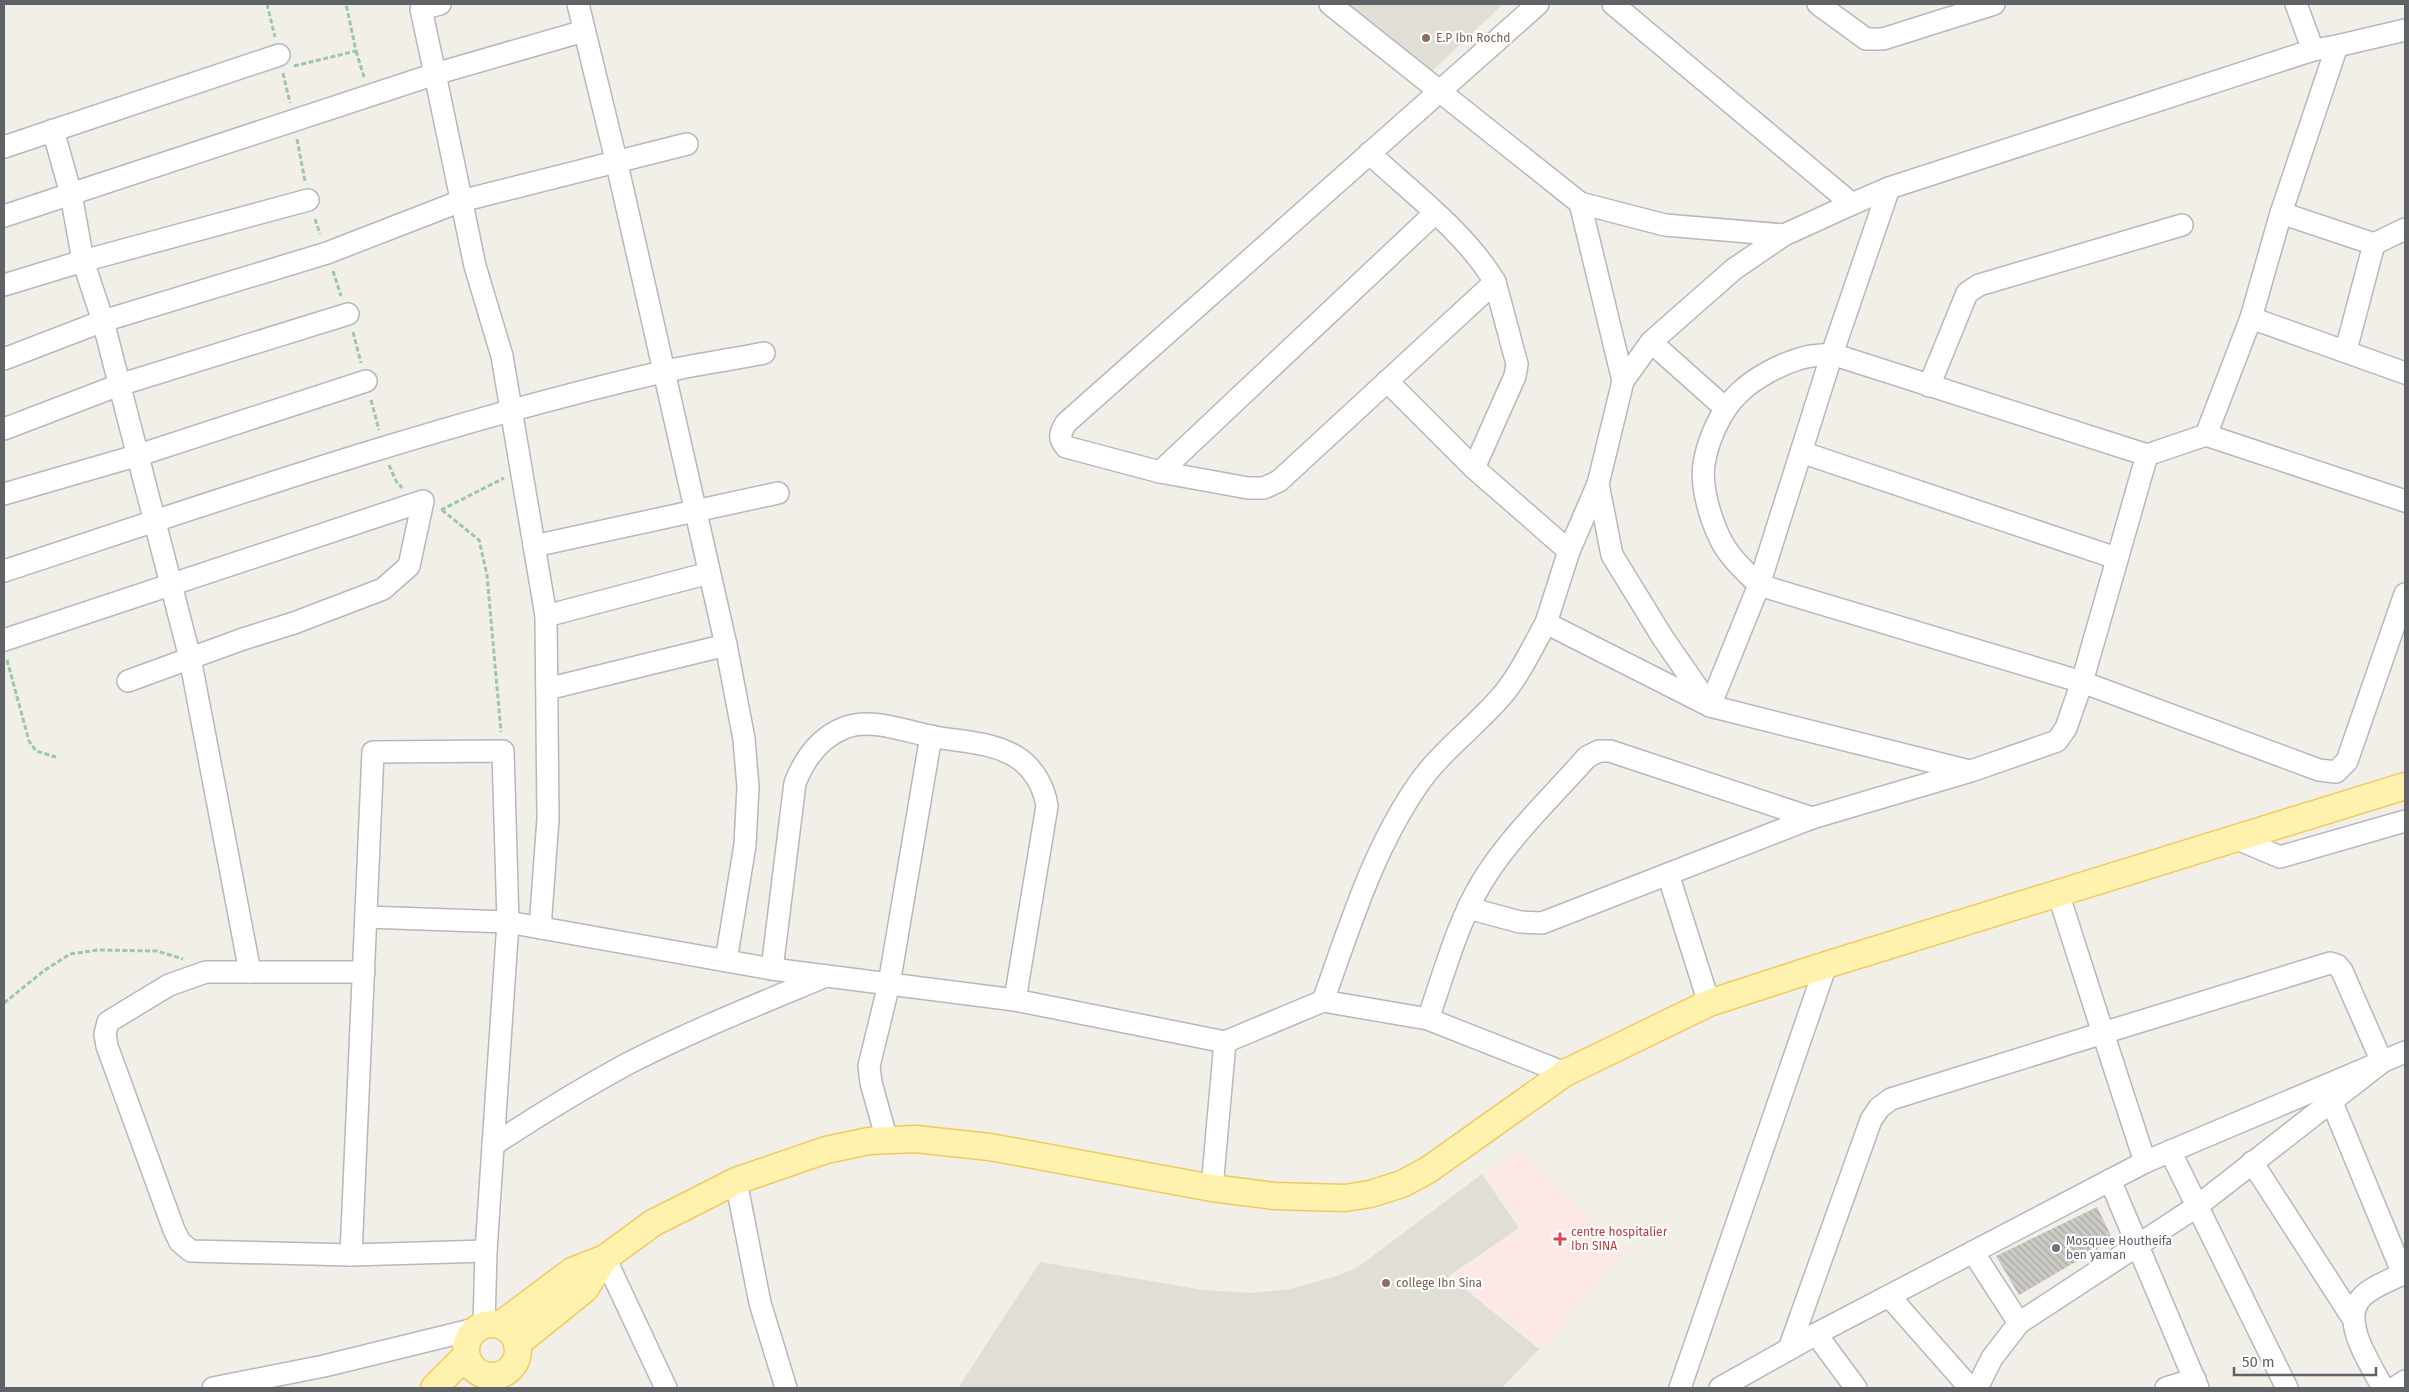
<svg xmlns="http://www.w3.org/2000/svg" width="2409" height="1392" font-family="'Fira Sans',sans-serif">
<defs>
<pattern id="building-back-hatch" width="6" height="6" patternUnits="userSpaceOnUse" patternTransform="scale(1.25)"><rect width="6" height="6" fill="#cccac5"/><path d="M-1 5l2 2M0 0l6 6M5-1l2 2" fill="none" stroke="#a9a8a4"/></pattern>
</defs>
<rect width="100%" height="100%" fill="#f1efe8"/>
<g fill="#e1ded6">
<path d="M1340 4H1503L1430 73Z"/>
<path d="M1482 1174 1519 1228 1449 1276 1539 1349 1502 1388H958L1040 1262 1203 1290 1252 1293 1291 1289 1337 1276 1358 1267Z"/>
</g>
<path fill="#fce8e6" d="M1519 1148 1625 1250 1543 1349 1451 1276 1521 1228 1485 1175Z"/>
<path fill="url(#building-back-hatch)" d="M2097 1207 2113 1240 2019 1295 1996 1256Z"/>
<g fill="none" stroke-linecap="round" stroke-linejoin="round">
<defs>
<g id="minor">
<path d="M578 4 617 164 726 645 744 739 748 787 745 845 726 961"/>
<path d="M1330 4 1580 203 1623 381"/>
<path d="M1613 4 1852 204"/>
<path d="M1818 4 1866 39H1883L1994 4"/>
<path d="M2296 4 2313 50"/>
<path d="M2337 46 2281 213 2251 318 2206 435 2405 501"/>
<path d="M53 130 71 194 83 261 103 321 190 658 250 972"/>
<path d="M4 147 279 55"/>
<path d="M1369 153C1412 193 1465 232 1495 282L1279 481 1264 488H1248L1160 472 1066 447C1058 438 1060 433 1066 423 1223 283 1380 143 1538 4"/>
<path d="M1580 203 1665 225 1784 235"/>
<path d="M2281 213 2374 244"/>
<path d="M4 216 435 74 421 9 440 4"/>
<path d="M4 285 83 261 308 200"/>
<path d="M2251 318 2405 373"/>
<path d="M1651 342 1725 408"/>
<path d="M2346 350 2374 244 2405 229"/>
<path d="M4 359 103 321 327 253 461 201 687 144"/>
<path d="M1387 381 1474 468 1569 551"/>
<path d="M1929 386 1967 293 1979 285 2182 225"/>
<path d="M4 429 119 385 348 314"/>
<path d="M1801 452 2116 558"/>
<path d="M2147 455 1832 354C1823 355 1811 355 1802 358 1781 364 1754 378 1739 393 1721 410 1708 439 1704 464 1700 491 1715 537 1732 557 1740 567 1750 576 1759 585L2082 682 2319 770 2336 772 2347 761 2405 594"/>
<path d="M1474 468 1515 376 1517 364 1495 282"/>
<path d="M1160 472 1434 214"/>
<path d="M1598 484 1569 551 1546 623 1710 706 1969 771"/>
<path d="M4 494 139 455 366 381"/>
<path d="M534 546 778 493"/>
<path d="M4 571C222 499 438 424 662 372 695 364 730 360 764 353"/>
<path d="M546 616 709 573"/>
<path d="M4 640 423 501 409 566 383 589 294 623 243 639 128 681"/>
<path d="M547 689 726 645"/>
<path d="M1710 706 1663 638 1612 555 1598 484 1623 381 1651 342 1734 269 1784 235 1852 204 1889 188 2313 50 2337 46 2405 30"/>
<path d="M1710 706 1759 585 1832 354 1889 188"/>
<path d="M2235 838 2280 857 2405 821"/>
<path d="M1668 874 1709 1003"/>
<path d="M1468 908 1520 922 1542 923 1812 818 1971 771 2057 741 2066 728 2082 682 2147 455 2206 435"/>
<path d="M366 917 508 922 772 969 1015 1000 1225 1042 1323 1001 1428 1019"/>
<path d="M540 928 548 819 546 616 502 356 475 266 435 74 584 31"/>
<path d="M772 969 795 783C804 760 819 738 844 728 870 717 904 731 930 736 959 742 989 741 1015 756 1033 767 1044 786 1047 806L1015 1000"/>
<path d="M364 972H206L169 985 108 1022 105 1034 107 1046 174 1230 180 1242 191 1251 351 1255 486 1251"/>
<path d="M1323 1001C1350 926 1373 849 1419 783 1443 749 1479 724 1505 692 1522 671 1533 646 1546 623"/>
<path d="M1565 1073 1428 1019C1444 974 1457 923 1482 882 1510 836 1552 797 1587 757L1599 751H1610L1812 818"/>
<path d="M2331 1100 2403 1274"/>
<path d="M887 1140 871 1083 869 1066 889 984 931 736"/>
<path d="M493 1145C537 1116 581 1089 627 1064 691 1031 759 1004 826 976"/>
<path d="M2170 1151 2287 1388"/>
<path d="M2252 1162 2352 1317"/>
<path d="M2110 1180 2198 1388"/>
<path d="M736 1181 760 1303 786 1388"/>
<path d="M1212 1188 1225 1042"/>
<path d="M1973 1252 2019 1323"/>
<path d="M351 1255 373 752 503 751 508 922 486 1251 484 1325"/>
<path d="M605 1258 666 1388"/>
<path d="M1889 1296 1970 1388"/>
<path d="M1816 1334 1856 1388"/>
<path d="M1789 1349 1871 1120 1879 1108 1891 1099 2103 1033 2145 1162"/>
<path d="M213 1388 324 1366 475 1329"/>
<path d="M1680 1388 1826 965"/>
<path d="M1720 1388 1816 1334 2145 1162 2405 1052"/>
<path d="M1977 1388 1992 1358 2019 1323 2196 1207 2382 1062 2342 971 2337 965 2330 963 2103 1033 2058 893"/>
<path d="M2166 1388 2195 1379"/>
<path d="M2383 1388C2371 1365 2340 1321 2361 1298 2372 1286 2391 1280 2405 1273"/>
<path d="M2394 1388 2405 1381"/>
</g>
<g id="major">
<circle cx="492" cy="1350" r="26"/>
<path d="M500 1325 572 1271 605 1258 653 1223 736 1181 826 1150 869 1141 915 1139 990 1147 1212 1188 1274 1196 1345 1198 1370 1194 1402 1184 1428 1170 1565 1073 1709 1003 1826 965 2405 786"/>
<path d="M517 1344 585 1289 605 1258"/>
<path d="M434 1388 466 1356"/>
</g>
</defs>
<use href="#minor" stroke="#b5b8bc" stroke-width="24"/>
<use href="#major" stroke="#f2c960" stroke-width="29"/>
<g stroke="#9cc7a9" stroke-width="3" stroke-dasharray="5 2.5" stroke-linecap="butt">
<path d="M267 4 275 37"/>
<path d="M356 51 364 77"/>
<path d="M294 66 356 51 346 4"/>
<path d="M283 73 290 103"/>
<path d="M297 139 305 181"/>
<path d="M315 219 320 234"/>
<path d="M333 271 341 296"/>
<path d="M353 332 361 363"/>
<path d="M371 400 379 430"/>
<path d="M389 465 396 481 402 488"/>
<path d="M441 510 504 478"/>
<path d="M442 510 479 540 487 575 501 732"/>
<path d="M7 660 29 741 36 751 56 757"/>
<path d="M4 1003 45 970 70 954 98 950 157 951 183 959"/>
</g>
<use href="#minor" stroke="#fff" stroke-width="21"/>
<use href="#major" stroke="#fff2af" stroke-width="26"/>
</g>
<g fill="#8d6e63" stroke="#fff" stroke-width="2">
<circle cx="1426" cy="38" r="5"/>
<circle cx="1386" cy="1283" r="5"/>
</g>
<path fill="#e0444e" stroke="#fff" stroke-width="2" d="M1557.5 1231.5h5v5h5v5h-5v5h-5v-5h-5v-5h5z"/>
<circle fill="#6b7280" stroke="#fff" stroke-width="2" cx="2056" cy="1248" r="5"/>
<g text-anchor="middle" stroke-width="4.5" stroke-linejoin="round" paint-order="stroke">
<g font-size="12" fill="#785e54" stroke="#fff" text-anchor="start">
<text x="1436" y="42">E.P Ibn Rochd</text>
<text x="1396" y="1287">college Ibn Sina</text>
</g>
<g font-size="12" fill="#be3a42" stroke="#fff" text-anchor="start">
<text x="1571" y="1236">centre hospitalier<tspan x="1571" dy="14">Ibn SINA</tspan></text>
</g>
<g font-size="12" fill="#5b616d" stroke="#fff" text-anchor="start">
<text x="2066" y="1245">Mosquee Houtheifa<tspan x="2066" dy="14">ben yaman</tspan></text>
</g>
</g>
<rect width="2409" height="1392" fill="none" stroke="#5f6368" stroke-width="10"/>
<path d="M2234 1367v8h142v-8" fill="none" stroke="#5f6368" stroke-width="2.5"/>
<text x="2242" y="1367" font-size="15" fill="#5f6368" stroke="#ffffff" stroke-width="4" paint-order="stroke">50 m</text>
</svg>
